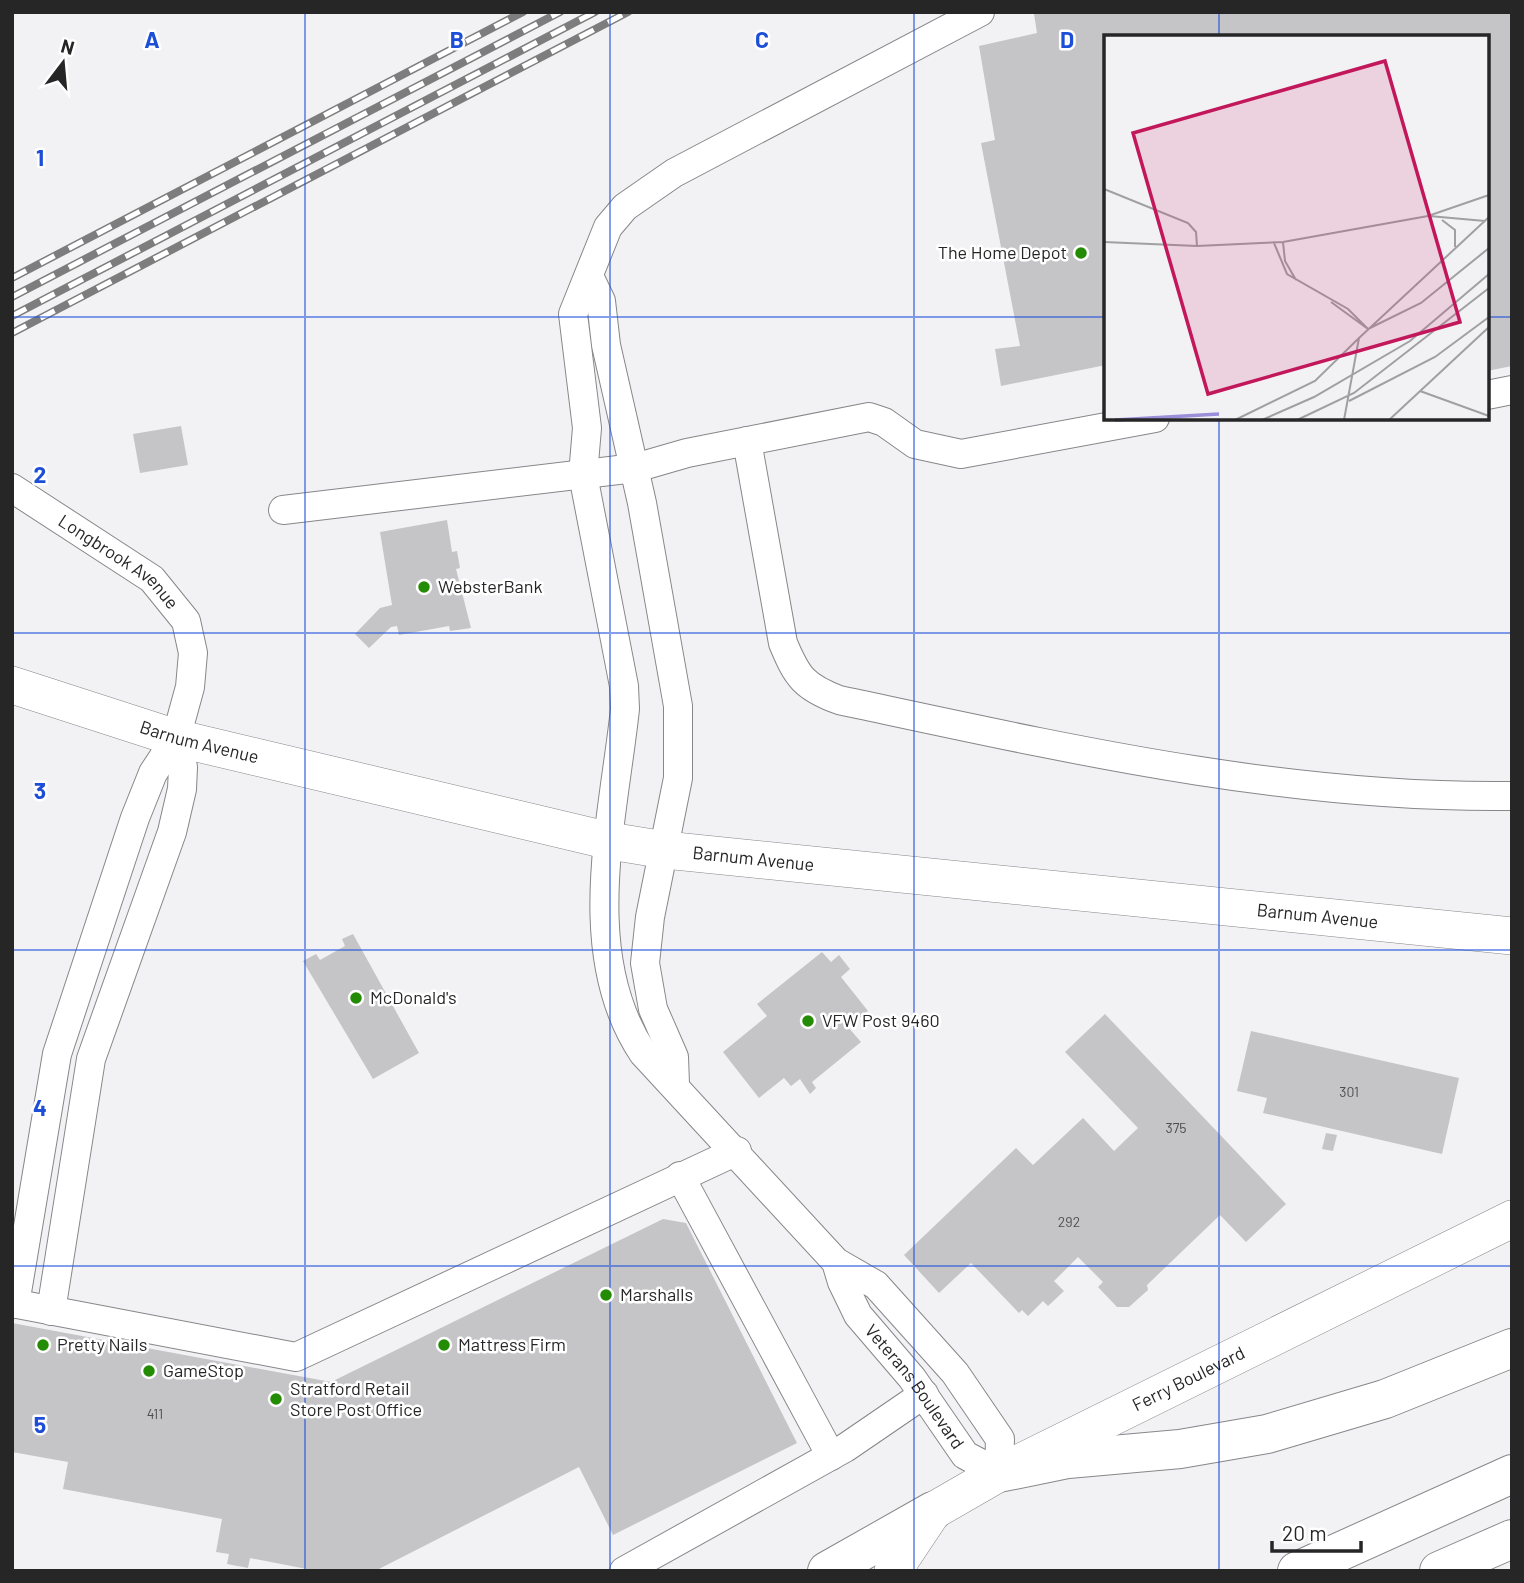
<svg xmlns="http://www.w3.org/2000/svg" width="1524" height="1583" font-family="Barlow,sans-serif">
<rect width="100%" height="100%" fill="#f2f2f5"/>
<g fill="#c5c5c8">
<path d="M1037 12H1512V366L1487 371V37H1106V365L1001 386 995 349 1020 346 981 143 995 140 979 46 1037 33 1034 14Z"/>
<path d="M181 426 188 465 140 473 133 434Z"/>
<path d="M447 520 452 552 457 551 460 568 456 569 471 628 450 631 449 626 399 635 397 626 391 627 369 648 355 634 380 608 392 605 380 532Z"/>
<path d="M353 934 419 1053 373 1079 303 961 316 954 320 960 345 946 342 939Z"/>
<path d="M822 952 831 962 839 955 850 969 841 977 868 1011 848 1027 861 1042 812 1082 816 1088 810 1094 800 1079 791 1086 784 1078 759 1098 723 1052 767 1016 757 1004Z"/>
<path d="M1105 1014 1286 1204 1246 1242 1220 1215 1147 1285 1148 1290 1129 1307H1117L1098 1287 1103 1282 1078 1257 1054 1281 1064 1291 1048 1306 1043 1301 1028 1316 1022 1310 1019 1313 971 1263 939 1293 904 1255 1016 1148 1033 1165 1083 1118 1114 1151 1138 1128 1065 1052Z"/>
<path d="M1251 1031 1459 1078 1442 1154 1263 1113 1267 1098 1237 1091Z"/>
<path d="M1326 1133 1337 1135 1333 1151 1322 1149Z"/>
<path d="M663 1219 686 1223 797 1443 613 1535 579 1467 375 1571H317L250 1558 248 1568 227 1564 229 1554 216 1552 222 1519 63 1489 68 1462 12 1452V1323L331 1382Z"/>
</g>
<g fill="none" stroke-linecap="round" stroke-linejoin="round">
<defs>
<g id="minor">
<path d="M589 276 601 301 606 345 642 503 678 706V778L650 917 645 963 653 1009 674 1057 675 1084"/>
<path d="M1487 395 1512 390"/>
<path d="M747 441 783 643C797 677 804 687 839 700 1060 747 1284 799 1512 796"/>
<path id="s1" d="M12 488 152 579 186 621 193 653 190 687 176 738 153 773 135 818 57 1054 15 1304"/>
<path d="M283 510 635 468 687 453 869 417 884 422 915 444 961 454 1155 418"/>
<path d="M680 1176 831 1456"/>
<path id="s2" d="M836 1262 842 1282 858 1315 912 1378 965 1455 999 1473 1000 1439 955 1373 876 1285 836 1262 643 1053C577 954 613 820 625 709L624 686 583 475 587 428 573 314 608 227 625 207 674 173 980 12"/>
<path d="M12 1303 296 1357 737 1151"/>
<path d="M51 1311 91 1059 172 832 182 789 183 767 176 738"/>
<path d="M624 1571 845 1448 924 1394"/>
</g>
<g id="major">
<path id="s3" d="M12 685 176 738 610 841 665 850 1512 936"/>
<path id="s4" d="M893 1571 933 1511 999 1473 1512 1219"/>
</g>
<g id="highway">
<path d="M999 1473 1068 1459 1180 1449 1267 1434 1385 1399 1512 1348"/>
<path d="M827 1571 933 1511"/>
<path d="M1297 1571 1512 1474"/>
<path d="M1439 1571 1512 1539"/>
</g>
</defs>
<use href="#minor" stroke="#87878a" stroke-width="30"/>
<use href="#major" stroke="#87878a" stroke-width="38"/>
<use href="#highway" stroke="#87878a" stroke-width="40"/>
<use href="#minor" stroke="#fff" stroke-width="28"/>
<use href="#major" stroke="#fff" stroke-width="37"/>
<use href="#highway" stroke="#fff" stroke-width="38"/>
<defs>
<g id="rail">
<path d="M12 278 523 12"/>
<path d="M12 297 560 12"/>
<path d="M12 316 595 12"/>
<path d="M12 333 628 12"/>
</g>
</defs>
<use href="#rail" stroke="#7d7d7e" stroke-width="8"/>
<use href="#rail" stroke="#fff" stroke-width="5" stroke-dasharray="16" stroke-linecap="butt"/>
</g>
<path fill="none" stroke="#1d4ed8" stroke-width="2" stroke-opacity="0.55" d="M305 12V1571M610 12V1571M914 12V1571M1219 12V37M12 317H1106M1487 317H1512M1219 418V1571M12 633H1512M12 950H1512M12 1266H1512"/>
<g fill="#248b05" stroke="#fff" stroke-width="2.5">
<circle cx="1081" cy="253" r="7"/>
<circle cx="424" cy="587" r="7"/>
<circle cx="356" cy="998" r="7"/>
<circle cx="808" cy="1021" r="7"/>
<circle cx="606" cy="1295" r="7"/>
<circle cx="43" cy="1345" r="7"/>
<circle cx="444" cy="1345" r="7"/>
<circle cx="149" cy="1371" r="7"/>
<circle cx="276" cy="1399" r="7"/>
</g>
<g text-anchor="middle" stroke-width="5" stroke-linejoin="round" paint-order="stroke">
<g font-size="14" fill="#4e4e4f">
<text x="1349" y="1097">301</text>
<text x="1176" y="1133">375</text>
<text x="1069" y="1227">292</text>
<text x="155" y="1419">411</text>
</g>
<g font-size="18" fill="#262627" stroke="#fff" text-anchor="start">
<text x="1067" y="259" text-anchor="end">The Home Depot</text>
<text x="438" y="593">WebsterBank</text>
<text x="370" y="1004">McDonald's</text>
<text x="822" y="1027">VFW Post 9460</text>
<text x="620" y="1301">Marshalls</text>
<text x="57" y="1351">Pretty Nails</text>
<text x="458" y="1351">Mattress Firm</text>
<text x="163" y="1377">GameStop</text>
<text x="290" y="1395">Stratford Retail<tspan x="290" dy="21">Store Post Office</tspan></text>
</g>
<g font-size="18" fill="#262627" stroke="#fff">
<text dy="6" stroke="none"><textPath href="#s1" startOffset="130">Longbrook Avenue</textPath></text>
<text dy="6" stroke="none"><textPath href="#s3" startOffset="196">Barnum Avenue</textPath></text>
<text dy="6" stroke="none"><textPath href="#s3" startOffset="763">Barnum Avenue</textPath></text>
<text dy="6" stroke="none"><textPath href="#s3" startOffset="1330">Barnum Avenue</textPath></text>
<text dy="6" stroke="none"><textPath href="#s4" startOffset="360">Ferry Boulevard</textPath></text>
<text dy="6" stroke="none"><textPath href="#s2" startOffset="149">Veterans Boulevard</textPath></text>
</g>
</g>
<g transform="translate(1104 35)">
<rect width="385" height="385" fill="#f2f2f5"/>
<path fill="none" stroke="#9b8fd9" stroke-width="3.5" d="M11 385 115 379"/>
<path fill="none" stroke="#a0a0a3" stroke-width="2" d="M0 154 84 188 92 197 93 211M325 181 381 186M338 185 351 195V212M0 207 93 211 179 207 324 181 385 160M179 207 181 226 192 245M170 208 183 239 244 274 264 294M227 267 264 294M264 294 317 268 385 213M316 356 385 381M245 366 331 322 385 282M131 385 211 346 255 303M158 385 210 362 306 306 385 239M193 385 250 358 385 253M240 385 255 303 385 182M285 385 385 292"/>
<path fill="#c2185b" fill-opacity="0.15" stroke="#c2185b" stroke-width="3.5" d="M281 26 356 287 104 359 29 98Z"/>
<rect width="385" height="385" fill="none" stroke="#262627" stroke-width="3.5"/>
</g>
<g font-size="23" text-anchor="middle" font-weight="bold" fill="#1d4ed8" stroke="#fff" stroke-width="5" stroke-linejoin="round" paint-order="stroke">
<text x="152" y="48">A</text>
<text x="457" y="48">B</text>
<text x="762" y="48">C</text>
<text x="1067" y="48">D</text>
<text x="40" y="166">1</text>
<text x="40" y="483">2</text>
<text x="40" y="799">3</text>
<text x="40" y="1116">4</text>
<text x="40" y="1433">5</text>
</g>
<rect width="1524" height="1583" fill="none" stroke="#262627" stroke-width="28"/>
<g transform="translate(63 63) rotate(16)" stroke="#ffffff" stroke-width="5" paint-order="stroke">
<path d="M0-5L12 26L0 18L-12 26Z" fill="#262627"/>
<text y="-10" font-size="19" font-weight="bold" text-anchor="middle" fill="#262627">N</text>
</g>
<path d="M1272 1541v10h89v-10" fill="none" stroke="#262627" stroke-width="3.5"/>
<text x="1282" y="1541" font-size="21" fill="#262627" stroke="#ffffff" stroke-width="5" paint-order="stroke">20 m</text>
</svg>
